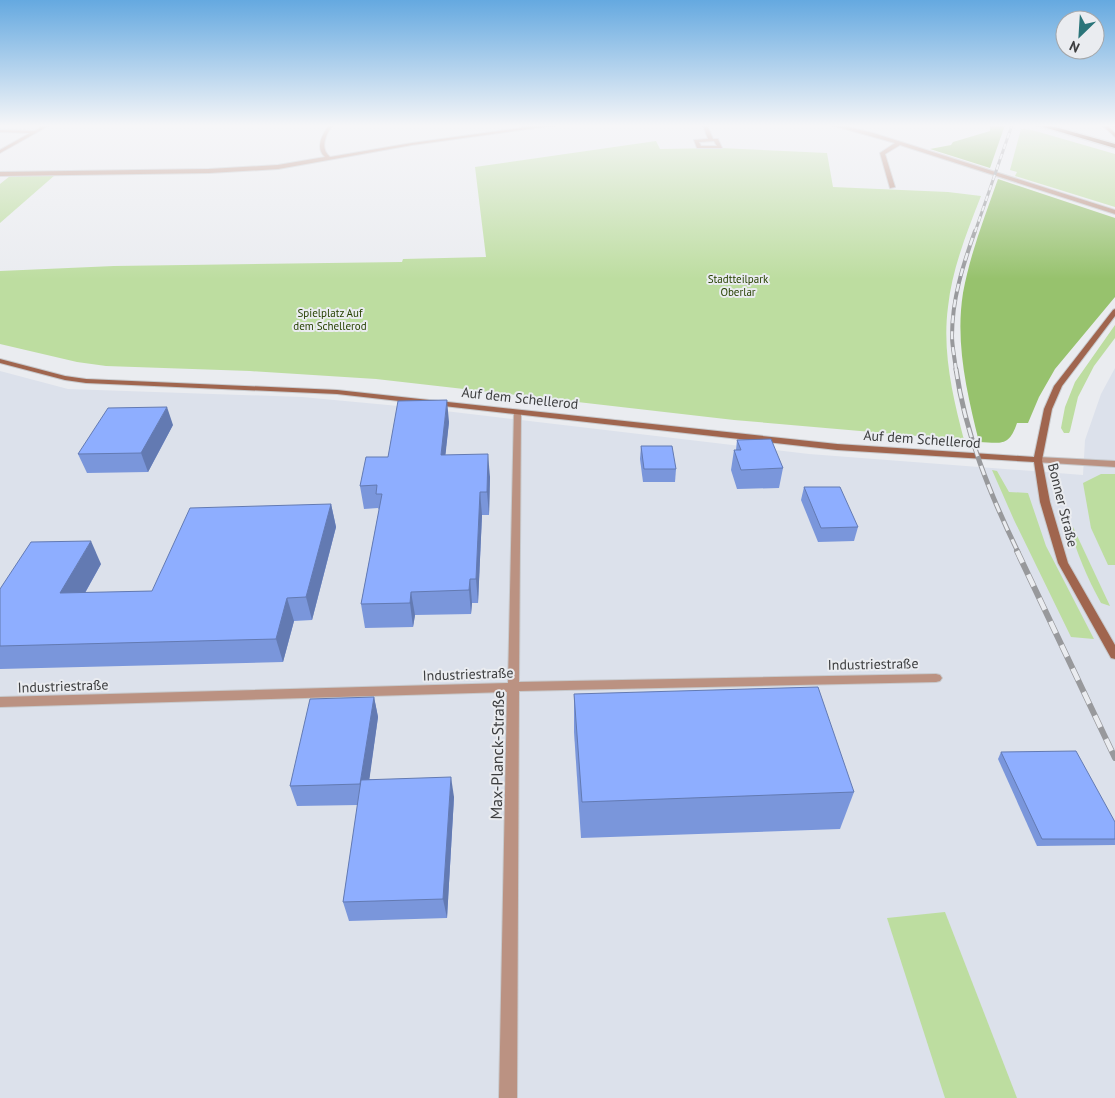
<svg xmlns="http://www.w3.org/2000/svg" width="1115" height="1098" font-family="'PT Sans',sans-serif">
<rect width="100%" height="100%" fill="#eaecf0"/>
<path fill="#dce1eb" d="M1115 368V1098H0V371L68 389 302 397 420 408 809 454 1083 475 1085 440 1101 394Z"/>
<g fill="#bddda0">
<path d="M1021 129 1032 130 1115 154V207L1015 176 1017 172 1010 170Z"/>
<path d="M656 141 660 149 720 148 827 153 833 187 948 192 981 196C967 232 952 269 948 307 942 352 953 397 964 440L734 420 376 379 250 371 106 366 77 362 0 344V271L114 266 402 262 403 259 486 257 475 167Z"/>
<path d="M55 175 0 223V184L10 176Z"/>
<path d="M1115 325V338L1094 366 1078 397 1070 431 1069 433H1064L1061 428 1065 407 1075 382Z"/>
<path d="M992 470 997 471 1009 492 1028 493 1046 546 1094 639 1071 637 1014 520Z"/>
<path d="M1101 474H1115V565H1108L1091 528 1083 483Z"/>
<path d="M1069 526 1073 527 1110 606 1101 603C1087 578 1077 553 1069 526Z"/>
<path d="M945 912 1017 1098H945L887 918Z"/>
</g>
<g fill="#97c26d">
<path d="M986 125H1005L990 168 930 149 951 145 953 142 990 131V126Z"/>
<path d="M998 179 1115 218V297L1055 369 1039 397 1028 423H1017C1009 447 1001 443 979 442 967 393 955 343 963 293 970 254 985 216 998 179Z"/>
</g>
<g fill="none" stroke-linecap="round" stroke-linejoin="round">
<defs>
<g id="street">
<path d="M44 125H50L0 153V150L30 133 0 132V130L35 131Z"/>
<path d="M329 125H333C326 134 319 148 330 157L412 143 543 125H556L412 145 278 169 209 173 0 176V172L209 169 278 165 325 157C315 148 322 135 329 125Z"/>
<path d="M703 125H707L713 139H718L722 148H697L694 140 708 139ZM714 141 717 146H701L699 142Z"/>
<path d="M831 125H839L873 133 1115 210V214L900 145 885 154 895 187 890 188 880 153 895 143Z"/>
<path d="M514 410H517L521 412 519 682 936 674 940 675 942 678 940 681 936 682 519 691 517 1098H499L507 692 0 707V697L508 683Z"/>
<path d="M1038 457 1115 461V467L1035 462 1034 460Z"/>
</g>
<g id="secondary">
<path d="M1102 125H1107L1115 133V137Z"/>
<rect x="1113" y="125" width="2" height="2"/>
<path d="M1115 309V316L1062 386 1052 409 1042 460 1050 502 1068 563 1115 645V659L1111 658 1058 563 1040 502 1034 462 837 450 337 394 86 383 65 380 0 363V359L65 376 86 379 337 390 837 444 1034 457 1044 409 1054 386 1113 310Z"/>
</g>
<path id="highway" d="M1037 125H1048L1115 144V148Z"/>
</defs>
<use href="#street" stroke="#c7c9cc" stroke-width="2"/>
<use href="#secondary" stroke="#c7c9cc" stroke-width="2"/>
<use href="#highway" stroke="#c7c9cc" stroke-width="3"/>
<use href="#street" fill="#bb9282" fill-rule="evenodd"/>
<use href="#secondary" fill="#a0654e" fill-rule="evenodd"/>
<use href="#highway" fill="#6f2f13" fill-rule="evenodd"/>
<defs>
<path id="rail-far3" d="M975 232 1012 125"/>
<path id="rail-far2" d="M956 371C955 359 952 347 952 336 952 299 963 265 975 231"/>
<path id="rail-far1" d="M956 369C965 433 990 494 1018 552"/>
<path id="rail" d="M1017 551 1115 758"/>
</defs>
<use href="#rail-far3" stroke="#98999c" stroke-width="3"/>
<use href="#rail-far2" stroke="#98999c" stroke-width="4"/>
<use href="#rail-far1" stroke="#98999c" stroke-width="5"/>
<use href="#rail" stroke="#98999c" stroke-width="6"/>
<use href="#rail-far3" stroke="#eaecf0" stroke-width="2" stroke-dasharray="5.5" stroke-linecap="butt"/>
<use href="#rail-far2" stroke="#eaecf0" stroke-width="2.5" stroke-dasharray="8" stroke-linecap="butt"/>
<use href="#rail-far1" stroke="#eaecf0" stroke-width="3" stroke-dasharray="10" stroke-linecap="butt"/>
<use href="#rail" stroke="#eaecf0" stroke-width="4.5" stroke-dasharray="13" stroke-linecap="butt"/>
</g>
<g fill="#7a96db">
<path d="M449 422 445 455 490 477 489 515H482L478 603H472L471 614 415 615 413 627 365 628 361 604 379 510 378 508 364 509 360 486Z"/>
<path d="M173 425 148 472 87 473 78 454Z"/>
<path d="M737 440 783 468 779 488 737 489 731 470 734 450H736Z"/>
<path d="M641 446 676 469 675 482H643L640 459Z"/>
<path d="M804 487 858 527 854 541 818 542 801 500Z"/>
<path d="M331 504 336 527 312 620 294 621 283 662 0 669V589L101 564 85 593 152 591Z"/>
<path d="M574 694 854 792 840 829 581 838 574 732Z"/>
<path d="M374 697 378 717 369 779 454 797 447 918 349 921 343 902 358 805 297 806 290 786Z"/>
<path d="M1001 752 1115 822V845L1037 846 998 759Z"/>
</g>
<g fill="#637ab2">
<path d="M447 400 449 422 443 478 441 455Z"/>
<path d="M167 407 173 425 148 472 141 453Z"/>
<path d="M488 454 490 477 489 515 487 492Z"/>
<path d="M480 492 482 515 478 603 476 579Z"/>
<path d="M331 504 336 527 312 620 306 597Z"/>
<path d="M91 541 101 564 72 616 60 593Z"/>
<path d="M470 579 472 603 471 614 469 590Z"/>
<path d="M411 592 415 615 413 627 410 603Z"/>
<path d="M287 598 294 621 283 662 276 639Z"/>
<path d="M374 697 378 717 366 804 360 784Z"/>
<path d="M451 777 454 797 447 918 443 899Z"/>
</g>
<g fill="#8eaeff" stroke="#637ab2">
<path d="M447 400 441 455 488 454 487 492H480L476 579H470L469 590 411 592 410 603 361 604 382 494H376L377 485 360 486 366 457H388L398 401Z"/>
<path d="M167 407 141 453 78 454 108 408Z"/>
<path d="M771 439 783 468 741 470 734 450H741L737 440Z"/>
<path d="M641 446H672L676 469H644Z"/>
<path d="M804 487H840L858 527 821 528Z"/>
<path d="M331 504 306 597 287 598 276 639 0 646V589L31 542 91 541 60 593 152 591 190 508Z"/>
<path d="M818 687 854 792 582 802 574 694Z"/>
<path d="M374 697 360 784 290 786 310 699Z"/>
<path d="M1076 751 1115 822V839H1042L1001 752Z"/>
<path d="M451 777 443 899 343 902 361 780Z"/>
</g>
<linearGradient id="sky" x2="0" y2="1"><stop stop-color="#65a9e0"/><stop offset="0.45" stop-color="#f6f6f8"/><stop offset="1" stop-color="#f6f6f8" stop-opacity="0"/></linearGradient>
<rect width="1115" height="279" fill="url(#sky)"/>
<g text-anchor="middle" stroke-width="4" stroke-linejoin="round" paint-order="stroke">
<g font-size="11" fill="#274102" stroke="#eaecf0">
<text x="738" y="283">Stadtteilpark<tspan x="738" dy="13">Oberlar</tspan></text>
<text x="330" y="317">Spielplatz Auf<tspan x="330" dy="13">dem Schellerod</tspan></text>
</g>
<g font-size="14" fill="#3c3d3e" stroke="#eaecf0">
<text transform="translate(520 398) rotate(6)" y="5">Auf dem Schellerod</text>
<text transform="translate(922 439) rotate(4)" y="5">Auf dem Schellerod</text>
<text transform="translate(1063 505) rotate(76)" y="5">Bonner Straße</text>
<text transform="translate(873 664) rotate(-1)" y="5">Industriestraße</text>
<text transform="translate(468 674) rotate(-2)" y="5">Industriestraße</text>
<text transform="translate(63 686) rotate(-2)" y="5">Industriestraße</text>
</g>
<g font-size="16" fill="#3c3d3e" stroke="#eaecf0">
<text transform="translate(497 755) rotate(-89)" y="6">Max-Planck-Straße</text>
</g>
</g>
<g transform="translate(1080 35) rotate(205)"><circle r="24" fill="#eaecf0" stroke="#a4a6a9"/>
<path d="M0-4L9 19L0 12L-9 19Z" fill="#2a7479"/>
<text y="-8" font-size="14" font-weight="bold" text-anchor="middle" fill="#3c3d3e">N</text>
</g>
</svg>
